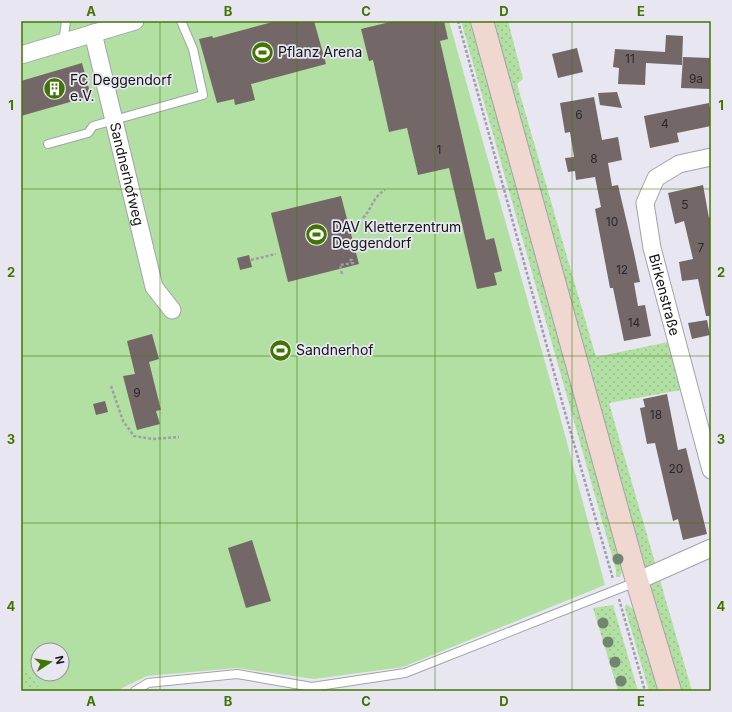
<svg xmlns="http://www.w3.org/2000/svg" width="732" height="712" font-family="Inter,sans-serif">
<defs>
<pattern id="grass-dots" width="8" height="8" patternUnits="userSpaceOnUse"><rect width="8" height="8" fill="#b1e0a2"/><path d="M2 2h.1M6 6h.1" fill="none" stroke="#97bf8b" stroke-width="1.8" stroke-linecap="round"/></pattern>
</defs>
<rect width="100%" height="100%" fill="#e8e7f1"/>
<g fill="url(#grass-dots)">
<path d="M461 21H470L517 180 625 563 620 577H616V570Z"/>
<path d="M493 21H508L523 79 517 84 596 357 668 342 681 390 609 403 692 691H681L538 193Z"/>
<path d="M626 604 638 613 661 691H649L625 608Z"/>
<path d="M613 605 638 691H618L593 608Z"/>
<path d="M21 659 42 691H21Z"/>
</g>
<path fill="#b1e0a2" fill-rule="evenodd" d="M21 21H449L554 394 605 585 403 667 314 679 236 668 147 676 116 691H42L21 659ZM38 650H62V674H38Z"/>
<g fill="#736867">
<path d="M276 21H314L326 64 251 84 255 100 235 105 234 99 217 103 199 39 212 36 213 38Z"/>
<path d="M394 21H444L448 39 440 41 486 240 494 238 502 271 494 273 497 285 477 289 449 168 418 175 407 128 389 132 373 60 369 61 361 29Z"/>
<path d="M666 35 683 36 682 65 646 63 645 85 618 84 619 68 613 67 615 49 665 52Z"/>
<path d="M577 48 583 72 558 78 552 54Z"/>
<path d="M683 57 711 58 710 89 681 88Z"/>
<path d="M82 63 91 96 21 116V81Z"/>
<path d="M617 92 622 108 600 105 598 93Z"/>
<path d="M594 97 602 140 618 137 622 160 608 163 612 186 618 185 634 253 640 282 634 283 638 306 645 305 651 336 624 341 613 288H610L595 209 601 207 595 177 576 180 575 171 568 172 565 158 574 157 570 132 565 133 560 103Z"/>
<path d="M709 103V107H711V126L677 133 679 142 650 148 644 116Z"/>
<path d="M703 185 709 218 711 217V316H706L698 279 682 281 679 262 693 259 684 221 675 224 668 193Z"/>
<path d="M341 196 359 264 288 282 271 213Z"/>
<path d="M249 255 252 267 240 270 237 258Z"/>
<path d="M707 320 710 335 692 339 688 323Z"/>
<path d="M152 334 159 359 149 362 161 410 156 411 160 424 137 430 123 376 135 374 127 341Z"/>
<path d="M667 394 678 450 686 448 707 534 683 540 678 519 673 521 655 443 647 444 640 408 645 407 643 399Z"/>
<path d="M105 401 108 412 96 415 93 404Z"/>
<path d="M252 540 271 601 246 608 228 548Z"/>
</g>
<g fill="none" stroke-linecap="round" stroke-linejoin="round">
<defs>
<g id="service">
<path d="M63 43 66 21"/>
<path d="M48 144 88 133 93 126 203 95 193 49 181 21"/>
<path d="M135 691 148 683 237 674 312 687 405 673 636 582"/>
</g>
<g id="minor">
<path id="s1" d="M93 33 154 287 172 310"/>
<path d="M21 55 135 21"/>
<path id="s2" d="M711 157 679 164 656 178 645 203 652 248 711 470"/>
<path d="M637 581 711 548"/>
</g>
<path id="secondary" d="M482 21 637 581 670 691"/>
</defs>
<use href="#service" stroke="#a3a2ac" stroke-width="10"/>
<use href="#minor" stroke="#a3a2ac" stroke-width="19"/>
<use href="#secondary" stroke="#a3a2ac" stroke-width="24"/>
<g stroke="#9f9ea6" stroke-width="2.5" stroke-dasharray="3 2" stroke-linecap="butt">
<path d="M458 21 564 409 613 579"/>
<path d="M363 218C373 207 372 198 385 190"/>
<path d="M251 260 276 254"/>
<path d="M342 274 340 265 353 263 352 260H349"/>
<path d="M111 386 123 421 134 436 153 439 179 437"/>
<path d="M619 599 645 691"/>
</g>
<use href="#service" stroke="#fff" stroke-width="8"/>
<use href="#minor" stroke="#fff" stroke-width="17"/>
<use href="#secondary" stroke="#f0d8d0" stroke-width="22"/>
</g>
<g fill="#72856f">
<circle cx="618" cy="559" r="5.5"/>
<circle cx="603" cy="623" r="5.5"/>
<circle cx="608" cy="642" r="5.5"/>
<circle cx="615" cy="662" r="5.5"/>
<circle cx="621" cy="681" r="5.5"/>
</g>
<path fill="none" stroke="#417500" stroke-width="1" stroke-opacity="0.55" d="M160 21V691M297 21V691M435 21V691M572 21V691M21 189H711M21 356H711M21 523H711"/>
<defs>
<symbol id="stadium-disc" viewBox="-11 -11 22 22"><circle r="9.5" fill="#417500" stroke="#e8e7f1"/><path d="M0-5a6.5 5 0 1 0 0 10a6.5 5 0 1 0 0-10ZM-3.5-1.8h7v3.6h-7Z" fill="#fff"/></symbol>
<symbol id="building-disc" viewBox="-11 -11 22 22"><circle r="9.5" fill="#417500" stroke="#e8e7f1"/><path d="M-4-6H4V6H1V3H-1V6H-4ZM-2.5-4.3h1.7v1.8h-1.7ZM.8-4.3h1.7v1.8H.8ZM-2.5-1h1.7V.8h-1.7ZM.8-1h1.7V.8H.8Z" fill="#fff"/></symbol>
</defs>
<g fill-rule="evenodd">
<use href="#stadium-disc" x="250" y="40" width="25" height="25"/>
<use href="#building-disc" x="42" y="76" width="25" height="25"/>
<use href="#stadium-disc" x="304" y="222" width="25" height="25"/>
<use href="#stadium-disc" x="268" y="338" width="25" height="25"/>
</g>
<g text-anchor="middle" stroke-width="3.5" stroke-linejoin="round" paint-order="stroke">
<g font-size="12" fill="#2b282a">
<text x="630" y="63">11</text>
<text x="696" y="83">9a</text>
<text x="579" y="119">6</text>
<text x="665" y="128">4</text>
<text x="439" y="154">1</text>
<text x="594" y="163">8</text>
<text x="685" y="209">5</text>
<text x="612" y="226">10</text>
<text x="701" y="252">7</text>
<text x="622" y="274">12</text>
<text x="634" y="327">14</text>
<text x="137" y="397">9</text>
<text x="656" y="419">18</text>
<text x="676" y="473">20</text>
</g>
<g font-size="14" fill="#131316" stroke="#e8e7f1" text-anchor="start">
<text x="278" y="57">Pflanz Arena</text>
<text x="70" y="85">FC Deggendorf<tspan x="70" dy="16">e.V.</tspan></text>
<text x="332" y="232">DAV Kletterzentrum<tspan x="332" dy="16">Deggendorf</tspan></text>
<text x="296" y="355">Sandnerhof</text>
</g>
<g font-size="14" fill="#131316" stroke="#e8e7f1">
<text dy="5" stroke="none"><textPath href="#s1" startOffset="145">Sandnerhofweg</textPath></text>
<text dy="5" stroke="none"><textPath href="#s2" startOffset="181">Birkenstraße</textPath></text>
</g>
</g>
<rect width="732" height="712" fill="none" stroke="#e8e7f1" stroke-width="44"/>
<g transform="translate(50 662) rotate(78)"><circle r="19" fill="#e8e7f1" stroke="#939299"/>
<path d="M0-3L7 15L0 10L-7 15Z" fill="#417500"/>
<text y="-6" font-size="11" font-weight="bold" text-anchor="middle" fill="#131316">N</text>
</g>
<rect x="22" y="22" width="688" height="668" fill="none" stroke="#417500" stroke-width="1.5"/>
<g font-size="13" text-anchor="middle" font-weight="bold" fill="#417500">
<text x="91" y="16">A</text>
<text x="228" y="16">B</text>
<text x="366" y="16">C</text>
<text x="504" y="16">D</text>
<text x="641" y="16">E</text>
<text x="11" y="110">1</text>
<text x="721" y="110">1</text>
<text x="11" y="277">2</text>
<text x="721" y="277">2</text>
<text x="11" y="444">3</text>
<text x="721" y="444">3</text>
<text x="11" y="611">4</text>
<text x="721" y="611">4</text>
<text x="91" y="706">A</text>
<text x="228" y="706">B</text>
<text x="366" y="706">C</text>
<text x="504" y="706">D</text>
<text x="641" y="706">E</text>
</g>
</svg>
